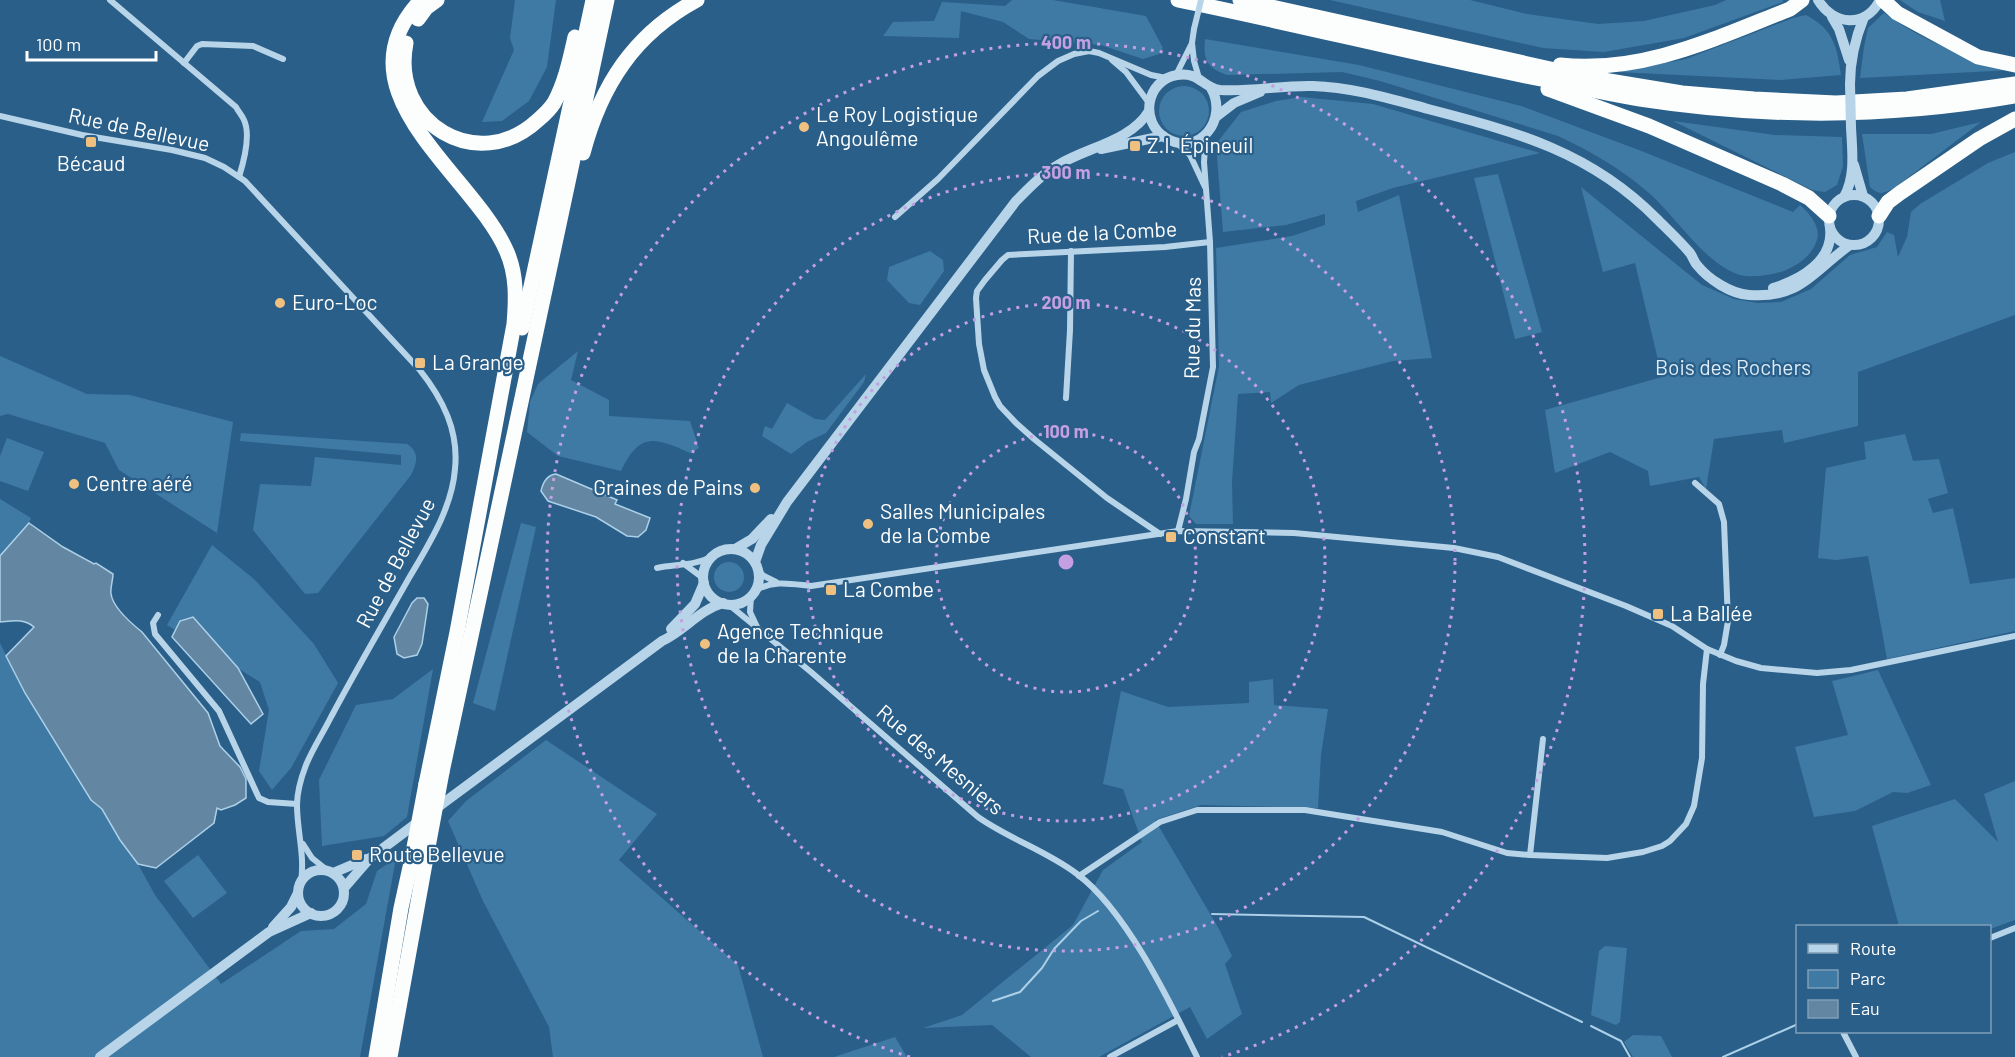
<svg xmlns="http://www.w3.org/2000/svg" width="2015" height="1057" font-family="Barlow,sans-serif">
<rect width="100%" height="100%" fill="#2a5f89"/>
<g fill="#3f7aa5">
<path d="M515 0H556L547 67 529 101 502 121 482 122 514 50 510 38Z"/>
<path d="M1012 0H1053L1146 16 1163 48 1159 54 1143 59 1101 45 1029 39 1003 22 961 11 959 38 883 36 893 22 934 21 942 2 1005 6Z"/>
<path d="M1330 0H1470L1527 14 1598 24 1644 21 1715 5 1726 0H1783V2L1684 38 1604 52 1543 48Z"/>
<path d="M1900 0H1940L1945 21 1918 12Z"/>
<path d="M1884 13C1923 41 1966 58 2012 70L1860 78 1864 47 1868 28Z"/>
<path d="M1806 15C1833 29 1837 46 1841 75L1780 80 1618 72 1686 59 1793 18Z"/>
<path d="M1205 39 1359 65 1521 106 1644 152 1793 212 1800 205C1809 213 1821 226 1817 240 1812 255 1800 264 1786 270 1774 275 1749 279 1737 274 1699 259 1675 213 1643 188 1618 167 1588 150 1558 136L1380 81 1342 72 1227 75C1207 68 1203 60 1205 39Z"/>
<circle cx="1184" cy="111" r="25"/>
<path d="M1301 97 1373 104 1540 153 1393 188 1356 201 1358 212 1399 195 1432 358 1393 361 1299 385 1271 403 1270 392 1238 394 1232 482 1233 524H1196L1189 516 1219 366 1216 248 1292 236 1325 225V214L1286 225 1223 232 1216 144 1241 112 1276 101Z"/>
<path d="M1673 121 1775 135 1842 137 1843 166 1837 185 1825 192 1812 190Z"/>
<path d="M1981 122 1893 189C1882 194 1879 195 1870 187L1862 134H1931Z"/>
<path d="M2015 152V315L1858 372V426L1784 443 1782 430 1714 439 1706 489 1699 477 1650 486 1648 471 1610 452 1555 473 1545 410 1662 377 1635 263 1603 272 1581 187 1702 285 1734 299 1758 303 1781 302 1811 289 1850 255 1877 247 1887 232 1894 235 1898 257 1907 237 1911 212 1920 204 1988 163Z"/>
<path d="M1498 174 1542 332 1515 339 1474 178Z"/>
<path d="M930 251 943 260 944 271 920 305 909 303 887 280 889 267Z"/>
<path d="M578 351 571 380 609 400V416L690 421 699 448 690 453C654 437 640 432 621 471L558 456 527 432 530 402 538 384Z"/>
<path d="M0 356 87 394 130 395 233 422 217 533 119 470 105 443 8 414 0 416Z"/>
<path d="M866 374 864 382 826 433 807 442 791 454 762 436 765 426 772 429 787 403 815 419 825 420Z"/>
<path d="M241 433 407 444C420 452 417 463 411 475L318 593 305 594 253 530 260 484 311 486 315 457 401 465V455L240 441Z"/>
<path d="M1905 434 1913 461 1939 459 1948 493 1928 499 1933 513 1953 508 1970 584 2015 578V631L1887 659 1868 556 1836 560 1818 558 1826 468 1866 459 1864 442Z"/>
<path d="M7 438 44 452 28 491 0 481V456Z"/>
<path d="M0 499 31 518 29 523 0 556Z"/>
<path d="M521 523 536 527 495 711 473 703Z"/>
<path d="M212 545 254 579 314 644 338 683 291 768 272 790 259 771 269 710 260 682 167 625Z"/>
<circle cx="729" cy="577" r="15"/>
<path d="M0 643 25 693 91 800 102 809 120 840 138 864 155 895 221 984 301 931 334 929 366 904 377 871 396 858 360 1057H0Z"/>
<path d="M433 669 407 817 384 836 322 846 319 780 356 705 393 699Z"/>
<path d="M1878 670 1931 785 1907 793 1893 792 1855 811 1814 817 1795 747 1848 735 1832 681Z"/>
<path d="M1273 679 1274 705 1328 709 1321 755 1318 808 1201 805 1155 820 1219 929 1232 956 1225 964 1242 1014 1207 1039 1190 1007 1099 1057H1031L992 1025 923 1028 962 1015 1073 925 1103 870 1142 842 1123 789 1103 784 1121 691 1168 707 1249 703V682Z"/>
<path d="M546 740 657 814 619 860 738 965 763 1057H553L549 1027 483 901 448 821 466 801Z"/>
<path d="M2015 781V920L1990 929V926H1899L1872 826 1955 799 1998 842 1984 794Z"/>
<path d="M198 855 227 893 193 918 164 881Z"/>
<path d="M1605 946 1627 948 1620 1022 1616 1025 1591 1015 1599 951Z"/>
<path d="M1633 1035 1661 1036 1672 1057H1633L1624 1042Z"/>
<path d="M895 1037 907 1057H834Z"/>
</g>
<g fill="#6387a3" stroke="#acd0e8" stroke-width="1.5">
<path d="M556 474 617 500 615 504 650 518 646 530 638 537 627 536 596 517 548 501 541 491C543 482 547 475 556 474Z"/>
<path d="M29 523 63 547 94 564 96 563 113 574C113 580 110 588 111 594 113 607 132 624 142 632L208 713 220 746 240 767 246 779V798L235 805 221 810 217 808 214 823 156 868 138 864 120 840 102 809 91 800 25 693 6 656 34 627C24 618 12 621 0 622V556Z"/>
<path d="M417 598H424L428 604 422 644 417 655 404 658 397 654 394 637 412 603Z"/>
<path d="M193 617 238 668 263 714 251 724 172 637 180 621Z"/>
</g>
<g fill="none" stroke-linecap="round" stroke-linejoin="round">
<g stroke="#acd0e8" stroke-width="2">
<path d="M1212 914 1364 917 1582 1022"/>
<path d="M993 1001 1020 992 1042 968 1054 949 1081 921 1098 911"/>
<path d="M1591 1026 1621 1041 1630 1057"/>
<path d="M1723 1057 1798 1024"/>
</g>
<g stroke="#b8d4e8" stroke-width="6">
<path d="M110 0 236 107C238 111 242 115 244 120 251 135 244 161 239 177"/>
<path d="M1192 43 1194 61 1199 78"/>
<path d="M1112 60 1126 72 1149 103"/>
<path d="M184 63 197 46 202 44 253 46 283 59"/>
<path d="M1176 75 1192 43 1194 29"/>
<path d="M0 116 82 135 172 150 205 158 224 167 245 181 419 369C443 399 459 431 455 469 452 508 429 544 409 578 383 624 356 670 331 717 323 733 313 748 306 765 301 778 297 791 297 805 297 831 305 855 301 882"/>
<path d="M1177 143 1190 155 1205 187"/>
<path d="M895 217 938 179 1038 76 1058 61 1074 54 1089 51 1099 53 1151 75 1166 78"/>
<path d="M1066 398 1070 330 1071 251"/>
<path d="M1695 483 1719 504 1724 522 1728 621 1724 645 1720 655"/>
<path d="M1178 531 1186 499 1194 452 1199 439 1213 367 1210 242 1204 162 1206 134"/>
<path d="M1160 534 1107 498 1034 439 1016 423 1000 406 995 397 984 370 979 344 976 298 977 291 985 280 1002 260 1008 255 1165 247 1210 242"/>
<path d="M683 563 703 578"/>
<path d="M657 568C676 564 696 566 712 556"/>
<path d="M758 571 764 576 776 582"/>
<path d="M756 590C774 580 791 584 811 586L1178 531 1294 533 1454 548 1498 557 1626 606 1672 626 1707 649 1736 661 1761 668 1817 673 1851 670 2015 636"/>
<path d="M751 596 750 612 758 629"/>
<path d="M728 604 811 672 978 817C1009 839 1047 851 1077 874 1126 910 1170 1002 1197 1057"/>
<path d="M158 615 153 623 155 634 219 711 259 798 268 802 297 804"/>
<path d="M303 844 312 858 327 870"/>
<path d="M1530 855 1543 739"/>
<path d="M1079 876 1160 822 1197 810H1305L1442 832 1507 853 1530 855 1607 858 1643 852 1662 846 1670 841 1686 824 1694 806 1702 758 1703 684 1707 649"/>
<path d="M1990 938 2015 928"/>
<path d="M1843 1032 1856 1057"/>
<path d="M1110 1057 1178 1020"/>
</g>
<g stroke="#b8d4e8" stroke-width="10">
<path d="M1818 0C1833 25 1865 29 1880 0"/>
<path d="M1832 17 1839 29 1849 60"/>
<path d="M1850 84C1850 61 1855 39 1864 17"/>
<path d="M1211 88C1229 119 1199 158 1166 138 1139 122 1146 80 1177 75 1199 71 1203 88 1220 90 1251 92 1282 85 1313 86 1352 87 1391 99 1428 109 1517 132 1591 152 1657 219 1668 230 1680 241 1690 253 1693 257 1694 262 1697 265 1708 279 1731 294 1749 295 1801 299 1813 271 1850 245"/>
<path d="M1217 116 1234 103 1260 92"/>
<path d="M1101 149 1163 136"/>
<path d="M1854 165 1863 196"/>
<circle cx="1854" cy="220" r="25"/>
<path d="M1844 197C1856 176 1852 150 1851 127"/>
<path d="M1773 288C1800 280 1834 261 1830 228"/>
<path d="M735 549 752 539 771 519"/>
<circle cx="731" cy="577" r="28"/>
<path d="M755 562 761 545 787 502 1016 201C1029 188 1042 174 1058 165 1087 147 1130 142 1149 111"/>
<path d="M671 629 695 604 704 583"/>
<path d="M434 810 662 641C684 631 699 610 723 603"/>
<circle cx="321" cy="893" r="23"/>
<path d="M333 873 366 859"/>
<path d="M344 888 370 858 422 819"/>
<path d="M273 927 291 907 298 893"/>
<path d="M100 1057 269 932 311 913"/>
</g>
<g stroke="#fcfefe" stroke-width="15">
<path d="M421 0C334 92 474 174 507 252 517 275 516 300 514 324L457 632 426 784"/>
<path d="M1178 0C1301 25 1423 56 1546 80 1577 87 1608 94 1640 99 1763 118 1892 118 2015 96"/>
<path d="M1240 0 1591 78 1682 93 1754 99 1836 103 1907 99 2015 84"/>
<path d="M1883 0 1897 13 1978 57 2015 65"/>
<path d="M418 19 426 8 437 0"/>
<path d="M406 43C390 123 478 176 538 120 544 115 550 109 554 103 565 83 570 59 575 37"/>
<path d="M1560 65C1642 74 1716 38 1790 9L1802 0"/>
<path d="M1548 89 1649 126 1782 184 1809 198 1829 216"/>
<path d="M583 153C601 85 634 34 697 0"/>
<path d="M1879 216 1888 202 1900 193 1979 139 2015 119"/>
<path d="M522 328 593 0"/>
<path d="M442 772 607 0"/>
<path d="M376 1057 401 908 412 858"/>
<path d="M390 1057 428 847"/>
</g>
<path stroke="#b8d4e8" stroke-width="6" d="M1194 29 1201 0"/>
<path stroke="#b8d4e8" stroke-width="10" d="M1850 84 1851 127"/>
<g stroke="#fcfefe" stroke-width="15">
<path d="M428 847 442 772"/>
<path d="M412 858 426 784"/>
</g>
</g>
<g fill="none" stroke="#c4a0e2" stroke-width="3" stroke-dasharray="3 6">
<circle cx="1066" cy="562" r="130"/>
<circle cx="1066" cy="562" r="259"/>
<circle cx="1066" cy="562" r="389"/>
<path d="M910 1057A519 519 0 1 1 1222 1057"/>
</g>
<g fill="#efc07f" stroke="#2a5f89" stroke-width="2">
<circle cx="804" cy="127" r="6"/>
<rect x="85" y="136" width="12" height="12" rx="3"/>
<rect x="1129" y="140" width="12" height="12" rx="3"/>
<circle cx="280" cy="303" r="6"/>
<rect x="414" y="357" width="12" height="12" rx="3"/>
<circle cx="74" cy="484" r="6"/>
<circle cx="755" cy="488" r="6"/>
<circle cx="868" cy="524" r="6"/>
<rect x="1165" y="531" width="12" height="12" rx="3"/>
<rect x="825" y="584" width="12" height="12" rx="3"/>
<rect x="1652" y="608" width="12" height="12" rx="3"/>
<circle cx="705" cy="644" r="6"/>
<rect x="351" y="849" width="12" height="12" rx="3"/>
</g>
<g text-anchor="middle" stroke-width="4.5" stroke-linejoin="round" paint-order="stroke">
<g font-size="21" fill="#fff" stroke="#2a5f89" text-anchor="start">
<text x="816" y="122">Le Roy Logistique<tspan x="816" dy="24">Angoulême</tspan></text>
<text x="1147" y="153">Z.I. Épineuil</text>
<text x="91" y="171" text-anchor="middle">Bécaud</text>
<text x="292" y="310">Euro-Loc</text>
<text x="432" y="370">La Grange</text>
<text x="86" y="491">Centre aéré</text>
<text x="743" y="495" text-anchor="end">Graines de Pains</text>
<text x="880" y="519">Salles Municipales<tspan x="880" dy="24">de la Combe</tspan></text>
<text x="1183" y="544">Constant</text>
<text x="843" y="597">La Combe</text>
<text x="1670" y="621">La Ballée</text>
<text x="717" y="639">Agence Technique<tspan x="717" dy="24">de la Charente</tspan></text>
<text x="369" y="862">Route Bellevue</text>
</g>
<g font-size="21" fill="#fff" stroke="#2a5f89">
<text transform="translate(139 130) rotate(12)" y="7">Rue de Bellevue</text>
<text transform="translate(1102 233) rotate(-3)" y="7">Rue de la Combe</text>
<text transform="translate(1193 328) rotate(-89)" y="7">Rue du Mas</text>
<text transform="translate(396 563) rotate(-62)" y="7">Rue de Bellevue</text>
<text transform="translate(940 760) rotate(40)" y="7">Rue des Mesniers</text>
</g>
<g font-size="21" fill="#dbebf7" stroke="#2a5f89">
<text x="1733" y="375">Bois des Rochers</text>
</g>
</g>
<circle cx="1066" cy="562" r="9" fill="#c4a0e2" stroke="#2a5f89" stroke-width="3"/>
<g font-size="18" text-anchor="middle" font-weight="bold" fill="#c4a0e2" stroke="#2a5f89" stroke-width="4.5" stroke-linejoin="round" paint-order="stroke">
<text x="1066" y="49">400 m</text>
<text x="1066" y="179">300 m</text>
<text x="1066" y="309">200 m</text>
<text x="1066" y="438">100 m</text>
</g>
<rect x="1796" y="925" width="195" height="108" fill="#2a5f89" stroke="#7f9fb8" stroke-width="1.5"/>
<rect x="1808" y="944" width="30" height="9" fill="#b8d4e8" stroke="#7f9fb8" stroke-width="1.5"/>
<text x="1850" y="955" font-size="18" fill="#ffffff">Route</text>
<rect x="1808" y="970" width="30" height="18" fill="#3f7aa5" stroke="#7f9fb8" stroke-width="1.5"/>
<text x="1850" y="985" font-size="18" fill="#ffffff">Parc</text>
<rect x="1808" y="1000" width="30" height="18" fill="#6387a3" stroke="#7f9fb8" stroke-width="1.5"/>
<text x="1850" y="1015" font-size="18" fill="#ffffff">Eau</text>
<path d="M27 51v9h129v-9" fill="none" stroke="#ffffff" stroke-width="3"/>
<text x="36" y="51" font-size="18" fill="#ffffff" stroke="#2a5f89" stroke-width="4.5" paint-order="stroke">100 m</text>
</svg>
